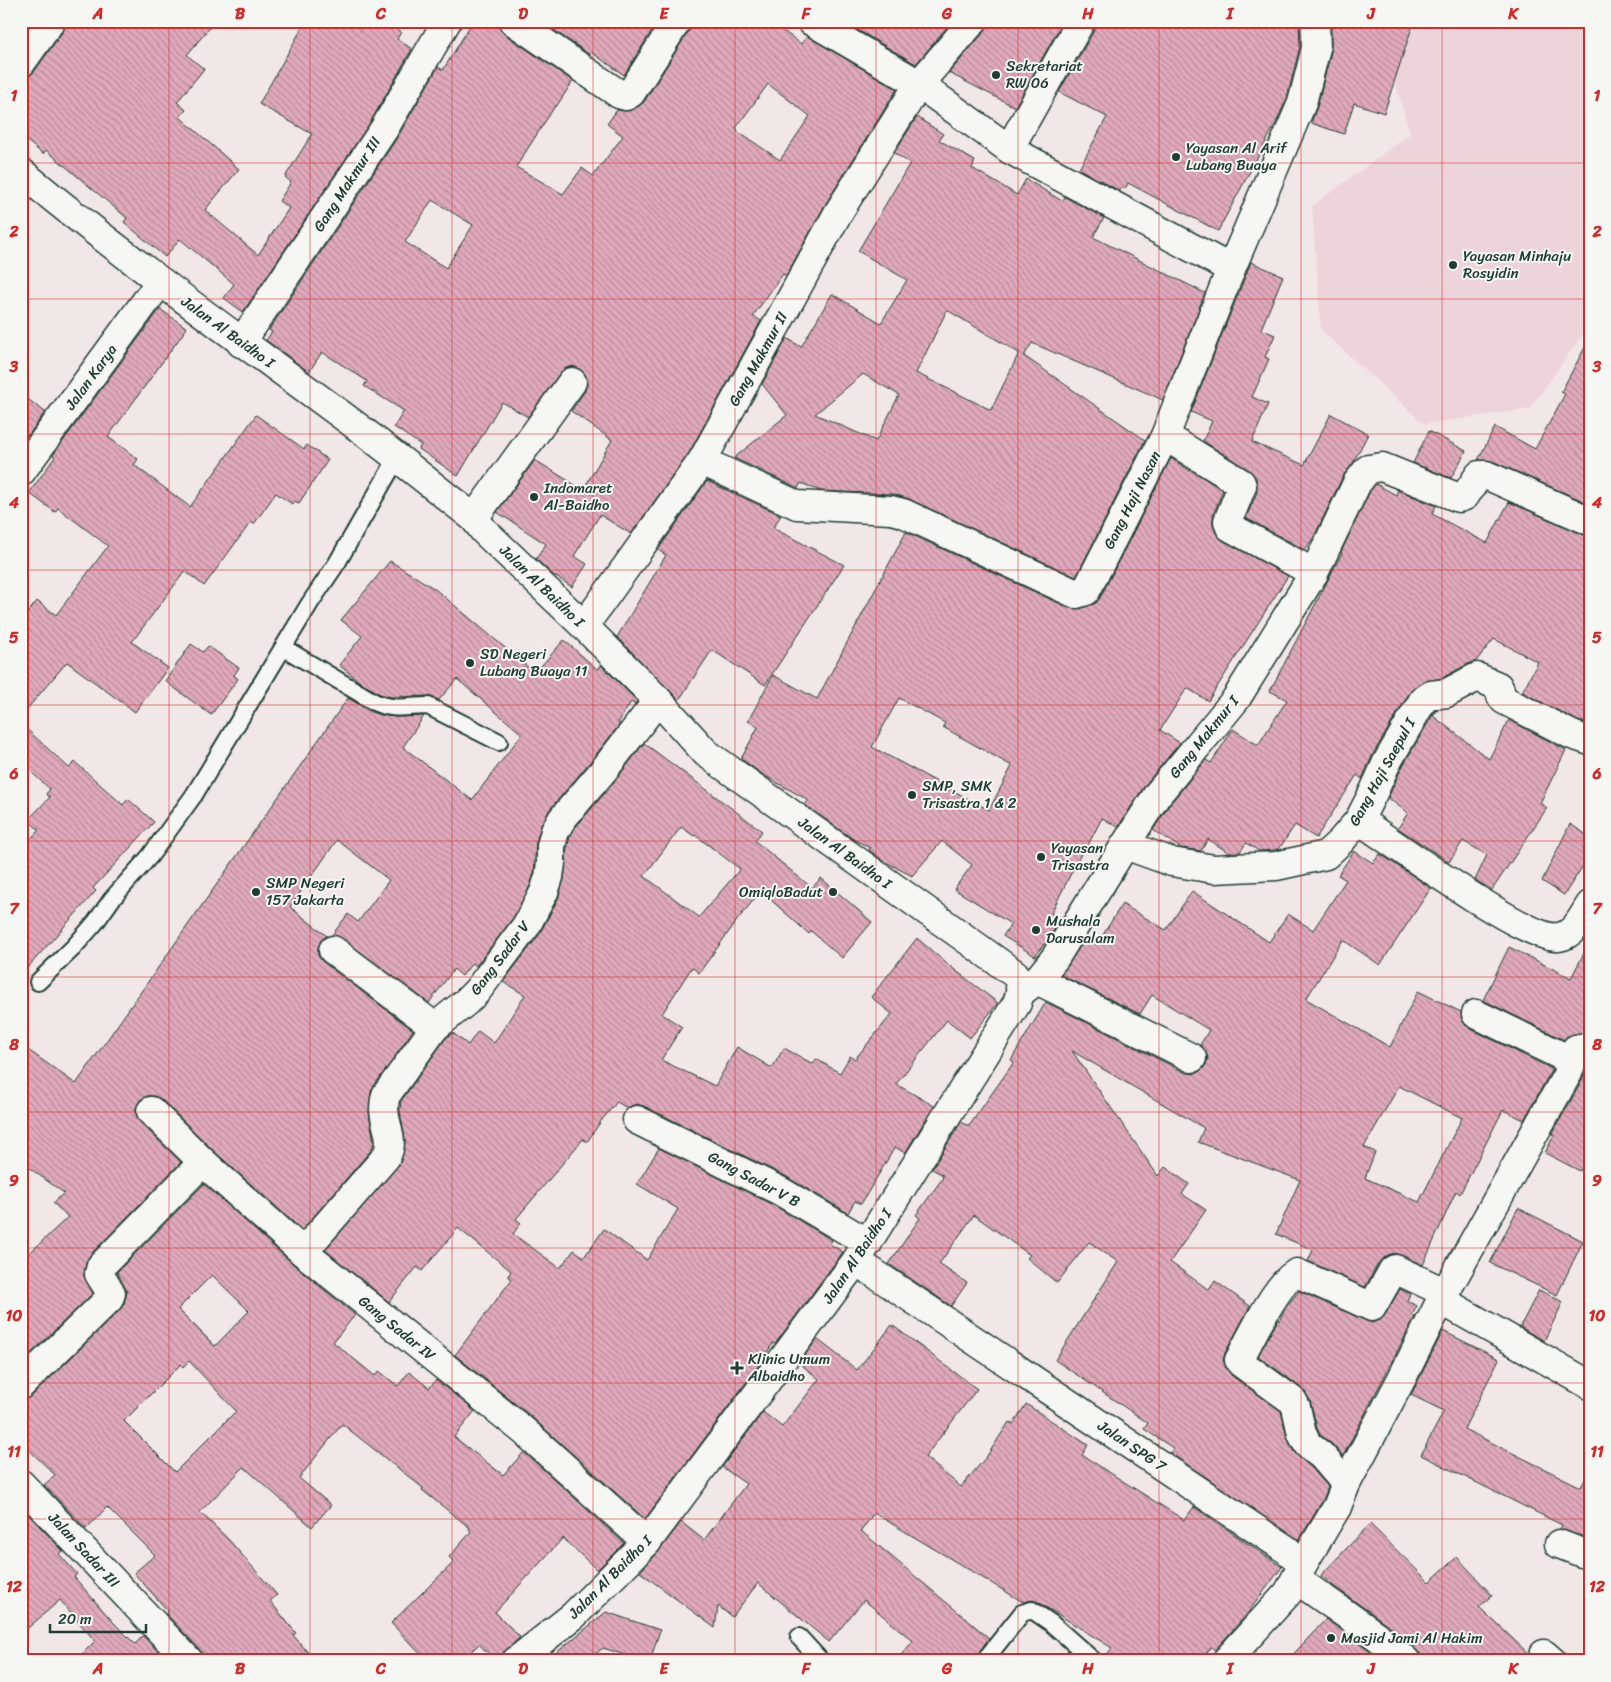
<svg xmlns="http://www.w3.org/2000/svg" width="1611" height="1682" font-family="Sriracha,sans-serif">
<defs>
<pattern id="building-back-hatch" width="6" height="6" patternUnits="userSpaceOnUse" patternTransform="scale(1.25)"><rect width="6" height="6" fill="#e1a9bc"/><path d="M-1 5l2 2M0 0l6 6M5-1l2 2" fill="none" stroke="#b68b9a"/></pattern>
</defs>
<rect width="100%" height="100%" fill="#f2e7e7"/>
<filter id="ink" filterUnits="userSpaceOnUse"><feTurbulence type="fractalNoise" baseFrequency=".02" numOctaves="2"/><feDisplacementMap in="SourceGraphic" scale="10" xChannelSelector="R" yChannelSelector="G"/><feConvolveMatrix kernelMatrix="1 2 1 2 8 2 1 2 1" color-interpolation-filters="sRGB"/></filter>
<g filter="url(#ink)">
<path fill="#edd4da" d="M1377 21H1590V324L1530 409 1424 424 1321 330 1312 206 1410 134Z"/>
<g fill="url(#building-back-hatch)" stroke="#1f3d34" fill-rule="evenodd">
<path d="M66 21H215L187 55 204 69 177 102 186 110 180 117 239 169 205 210 258 255 289 208 279 201 291 182 285 177 312 134 259 104 306 21H384L401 32 397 39 412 49 371 121 243 312 224 298 234 284 180 239 165 257 124 222 127 218 46 150 43 154 21 136V78L28 77 34 72 64 30Z"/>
<path d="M473 21H498L499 28 504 34 573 81 556 107 555 106 516 167 563 194 582 168 593 176 623 136 607 124 617 110 628 111 639 106 644 102 690 29 693 21H770L801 44 807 36 897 89 825 205 786 276 783 274 753 316 761 321 689 453 631 534 600 515 574 556 587 564 572 587 552 574 536 559 546 544 497 512 535 460 583 490 612 440 571 411 585 391 587 384 586 376 581 370 573 366 566 368 560 373 528 417 502 402 458 476 419 449 421 445 394 427 404 411 364 386 367 381 322 352 309 372 266 340 272 332 269 330 397 138 438 67 443 70ZM768 84 810 116 780 160 737 131 738 130 736 128ZM432 200 473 225 446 268 405 242Z"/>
<path d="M541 21H658L624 75 591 52 590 55Z"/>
<path d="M842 21H952L916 64Z"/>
<path d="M988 21H1063L1015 107 949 73 985 31Z"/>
<path d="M1097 21H1299L1300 46 1287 98 1275 125 1218 231 1128 183 1125 189 1122 187 1120 191 1079 169 1107 117 1059 92 1095 29Z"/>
<path d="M1331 21H1414L1384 113 1354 103 1344 134 1311 123 1317 107 1331 52Z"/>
<path d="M917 117 943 134 939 140 975 161 972 168 1017 195 1026 179 1062 201 1065 197 1104 218 1093 237 1205 293 1163 400 1032 343 1024 356 1145 440 1076 577 907 498 892 494 820 491 801 483 798 488 734 458 787 415 762 384 787 338 801 347 832 294 881 323 907 280 858 251 910 163 894 153ZM947 310 1019 353 991 410 916 373ZM863 374 899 395 876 441 815 414Z"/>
<path d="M1251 262 1283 276 1261 329 1275 335 1265 357 1269 359 1252 397 1268 404 1252 442 1304 465 1331 414 1368 434 1353 463 1343 476 1314 537 1305 550 1246 518 1257 492 1256 478 1249 470 1203 441 1212 421 1191 412Z"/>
<path d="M160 309 187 328 108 437 138 459 134 465 190 507 256 415 304 449 307 445 328 460 299 503 294 501 292 504 276 493 254 524 251 522 204 586 185 571 132 642 168 668 135 712 67 662 21 716V621L37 601 56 615 108 546 58 508 55 512 29 493 55 457 53 455Z"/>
<path d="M1590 338V504L1492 461 1478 460 1495 427 1535 449 1565 394 1561 392Z"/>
<path d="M21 394 45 412 28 436 21 430Z"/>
<path d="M1429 431 1466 451 1451 478 1413 463Z"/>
<path d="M1171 458 1190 471 1191 470 1223 490 1213 515V525L1216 533 1222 540 1288 576 1208 701 1187 688 1160 730 1180 743 1145 785 1118 827 1102 818 1087 847 1085 846 1051 913 1061 919 1049 938 1035 956 1003 936 1011 924 954 889 972 865 942 841 912 876 882 860 869 850 870 848 853 839 805 805 808 800 765 776 741 759 758 727 748 721 773 675 817 699 906 532 1069 608 1080 609 1096 603 1100 598ZM899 698 945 723 943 727 1012 766 989 810 872 747Z"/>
<path d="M707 481 781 515 773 528 844 565 765 685 712 650 679 700 617 637 666 555 658 550Z"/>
<path d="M1376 484 1396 495 1398 490 1436 506 1432 514 1487 543 1509 502 1584 535 1590 536V724L1578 721 1522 692 1538 662 1494 639 1476 661 1470 663 1442 678 1423 682 1410 692 1373 754 1362 779 1357 775 1316 838 1295 825 1279 849 1274 850 1259 851 1246 843 1240 852 1229 853 1208 839 1201 851 1181 848 1153 830 1170 804 1206 760 1211 763 1233 729 1258 745 1287 700 1270 691 1342 553 1341 552 1370 491Z"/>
<path d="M390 561 435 589 535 673 564 640 598 670 601 665 637 701 635 705 631 702 618 723 620 724 591 761 550 809 542 823 536 842 534 873 530 886 513 918 476 966 472 963 462 976 454 969 429 1003 342 938 332 935 348 914 358 922 389 880 337 840 290 907 327 936 321 940 318 948V956L323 962 413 1030 371 1092 369 1113 374 1142 372 1149 302 1230 214 1151 162 1100 154 1096H147L140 1100 136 1108V1115L140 1122 181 1162 90 1255 86 1262 84 1276 93 1293 21 1363V1261L68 1217 53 1203 64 1193 21 1162V1045L76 1084 348 698 371 712 381 715 396 717 424 716 403 747 472 800 522 734 457 679 439 700 428 696 391 697 380 694 360 682 339 665 362 636 341 620Z"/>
<path d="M191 644 203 652 208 646 239 668 234 675 238 679 211 715 165 681Z"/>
<path d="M1438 710 1433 716 1489 759 1509 720 1566 750 1540 803 1547 808 1492 890 1475 880 1487 855 1463 841 1449 862 1398 828 1408 813 1388 798 1401 769 1435 711Z"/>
<path d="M21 724 69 768 75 762 123 805 128 799 154 822 93 888 96 891 21 975V849L39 830 28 820 50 797 46 794 50 789 21 763Z"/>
<path d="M644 743 762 831 755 841 812 888 821 878 872 922 842 958 811 931 809 934 761 891 738 919 699 973 692 967 662 1014 682 1027 661 1060 715 1086 737 1047 772 1068 784 1048 813 1064 816 1059 840 1073 850 1056 855 1059 892 1014 871 997 917 938 946 963 998 1003 970 1038 947 1020 896 1084 934 1106 905 1153 895 1147 861 1204 855 1201 848 1213 787 1177 644 1106 636 1104 627 1108 617 1102 601 1121 587 1142 583 1139 516 1219 521 1223 513 1234 560 1268 574 1250 584 1257 604 1229 647 1260 678 1209 637 1184 659 1148 773 1205 832 1240 830 1244 843 1252 775 1344 773 1343 759 1365 645 1519 534 1419 455 1355 512 1279 508 1276 511 1271 458 1228 422 1271 417 1267 389 1302 325 1250 400 1163 405 1143 400 1111 401 1101 446 1038 453 1033 468 1045 478 1031 494 1043 525 995 503 982 539 935 558 899 564 879 567 848 570 837 575 828 615 781ZM681 827 694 836 695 835 740 869 699 917 644 876Z"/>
<path d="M1570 824 1590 837V855L1564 895 1542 881Z"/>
<path d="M1354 851 1373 863 1380 854 1431 888 1380 965 1343 940 1306 999 1390 1047 1418 991 1461 1012 1463 1022 1469 1028 1552 1069 1524 1120 1503 1110 1460 1194 1456 1191 1423 1265 1401 1255 1394 1253 1388 1255 1379 1262 1365 1287 1308 1261 1313 1250 1276 1234 1300 1180 1198 1142 1204 1128 1072 1051 1158 1176 1165 1167 1189 1184 1182 1194 1206 1210 1170 1262 1209 1290 1215 1281 1250 1306 1225 1353 1223 1360 1226 1368 1232 1376 1281 1411 1287 1438 1294 1452 1311 1467 1328 1487 1323 1500 1299 1540 1170 1453 1173 1448 1144 1429 1148 1423 1055 1360 1118 1262 1089 1242 1057 1283 1027 1258 1030 1255 974 1215 939 1264 967 1283 951 1306 889 1264 920 1218 916 1215 942 1179 943 1175 932 1169 961 1122 969 1126 1014 1062 1011 1060 1046 1002 1184 1072 1193 1074 1200 1071 1206 1065 1208 1057 1205 1050 1200 1045 1209 1030 1152 995 1140 1014 1061 975 1087 936 1098 943 1122 904 1166 930 1192 891 1269 942 1288 914 1313 930 1346 880 1338 875ZM1399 1086 1462 1118 1419 1202 1365 1178 1375 1152 1364 1147Z"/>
<path d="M1590 942V1035L1578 1033 1566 1037 1564 1040 1483 1000 1509 947 1571 978Z"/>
<path d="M1587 1067H1590V1170L1582 1167 1580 1171 1545 1153 1554 1135 1552 1134 1582 1081Z"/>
<path d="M204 1184 293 1264 355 1315 333 1342 375 1376 379 1371 398 1386 409 1372 429 1388 436 1380 475 1411 454 1437 503 1475 524 1452 624 1543 597 1570 563 1538 495 1612 520 1637 495 1661 479 1644 461 1661H427L391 1623 454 1562 449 1557 471 1532 469 1529 470 1528 422 1490 423 1488 342 1424 299 1478 331 1505 312 1527 244 1467 200 1512 228 1539 277 1595 270 1601 296 1633 293 1635 315 1661H204L200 1650 166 1614 168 1611 134 1573 155 1555 107 1507 86 1529 44 1485 55 1475 21 1442V1400L32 1396 120 1310 124 1304 127 1292 117 1272ZM212 1275 249 1311 215 1346 178 1309ZM189 1361 236 1411 175 1472 124 1421 181 1364 183 1367Z"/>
<path d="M1518 1208 1583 1241 1557 1295 1490 1263Z"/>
<path d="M1400 1289 1410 1294 1407 1301 1417 1306 1412 1315 1415 1317 1343 1456 1332 1444 1320 1435 1317 1428 1310 1400 1303 1389 1258 1356 1278 1320 1279 1321 1286 1307 1299 1291 1366 1321 1373 1323 1380 1320 1385 1315Z"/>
<path d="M1539 1290 1563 1302 1544 1341 1520 1327Z"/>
<path d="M892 1325 977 1389 925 1457 961 1487 987 1456 1009 1422 1013 1424 1026 1404 1088 1445 1082 1455 1184 1520 1194 1507 1282 1567 1247 1614 1215 1650 1211 1647 1200 1661H1104V1658L1112 1648 1038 1602 1033 1600 1023 1602 874 1513 861 1531 989 1638 973 1661H896L913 1641 864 1600 829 1642 758 1583 732 1617 718 1606 715 1628 640 1572 659 1551 681 1522 704 1540 746 1484 722 1467 763 1412 782 1427 819 1379 799 1363 817 1339 857 1370Z"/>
<path d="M1443 1331 1499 1359 1464 1429 1581 1487 1590 1470V1539L1560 1529 1562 1525 1421 1455 1444 1411 1411 1395Z"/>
<path d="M21 1507 63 1551 59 1554 77 1574 74 1577 114 1623 135 1644 143 1636 163 1657 159 1661H75L95 1641 60 1600 21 1634Z"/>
<path d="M1370 1524 1429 1582 1457 1557 1492 1595 1479 1607 1529 1654 1530 1661H1421V1655L1416 1650 1388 1625 1332 1585 1321 1575Z"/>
<path d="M606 1612 660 1630 650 1661H644L603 1648 587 1661H546Z"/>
<path d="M1326 1619 1368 1649 1382 1661H1287Z"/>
</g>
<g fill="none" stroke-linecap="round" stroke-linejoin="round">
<defs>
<g id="service">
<path d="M284 648 376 703C395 711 409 706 428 706L499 742"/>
<path d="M38 982 73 948 95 923 112 899 150 856 194 795 310 603 337 563 397 458"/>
<path d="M799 1637 821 1661"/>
<path d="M984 1661 1022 1613 1032 1610 1051 1623 1094 1661"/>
</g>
<g id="minor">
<path d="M513 21 619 94 626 96 631 93 677 21"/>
<path d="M811 21 919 84 1009 149 1231 269"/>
<path d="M21 63 51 21"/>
<path d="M1009 149 1081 21"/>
<path d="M241 343 384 129 447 21"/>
<path d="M1165 436 1241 483 1242 486 1228 521 1230 527 1314 573"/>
<path d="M702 461 797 505 891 510 903 513 1076 594 1086 591 1165 436 1231 269 1302 103 1316 48 1315 21"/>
<path d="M21 472 160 282"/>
<path d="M474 518 572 382"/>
<path d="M584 626 702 461 838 213 919 84 973 21"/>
<path d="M1359 820C1390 841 1529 942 1559 937 1575 934 1582 917 1590 905"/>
<path d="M1125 845 1172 862 1214 869 1276 866 1326 855 1341 841 1359 820 1373 793 1387 762 1423 700 1431 695 1447 693 1477 677 1498 686 1500 690 1501 696 1504 700 1572 735 1590 741"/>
<path d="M333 950 435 1027"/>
<path d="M1037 980 1192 1058"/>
<path d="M1021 992 1037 980 1055 958 1125 845 1157 795 1236 699 1314 573 1357 483 1368 469 1382 467 1459 498 1465 496 1479 475H1486L1590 521"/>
<path d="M1476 1014 1572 1061"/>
<path d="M151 1111 203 1162 303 1252 524 1431 647 1542"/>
<path d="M637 1120 780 1191 868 1243"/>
<path d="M303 1252 386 1157C398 1135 378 1121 386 1095L435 1027 466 1002 477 991 526 926 544 892 549 877 551 863V846L555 831 562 819 603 771 658 700"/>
<path d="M856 1261 1287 1550 1303 1564 1288 1593 1226 1661"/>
<path d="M1441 1300 1590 1385"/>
<path d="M21 1385 109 1299 111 1293 99 1274 101 1266 203 1162"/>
<path d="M21 1484 189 1661"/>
<path d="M1346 1484 1322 1456 1308 1445 1302 1434 1296 1407 1293 1401 1241 1363 1239 1360C1249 1341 1278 1280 1297 1273L1372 1307 1393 1270 1395 1269 1446 1293"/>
<path d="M1559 1544 1590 1556"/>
<path d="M1303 1564 1337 1507 1346 1484 1402 1378 1441 1300 1568 1073 1576 1049 1581 1048 1590 1052"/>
<path d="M1296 1579 1378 1637 1406 1661"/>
<path d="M1544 1654 1552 1661"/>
</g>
<path id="tertiary" d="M21 172C129 261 243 342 355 425 395 455 434 487 474 518L484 531 584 626 658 700 706 753 1015 974C1022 983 1021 992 1017 1003L856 1261 647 1542 573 1616 516 1661"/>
</defs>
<use href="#service" stroke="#1f3d34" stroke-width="20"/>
<use href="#minor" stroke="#1f3d34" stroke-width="31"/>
<use href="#tertiary" stroke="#1f3d34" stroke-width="31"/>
<use href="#service" stroke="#f6f6f2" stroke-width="16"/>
<use href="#minor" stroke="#f6f6f2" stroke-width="28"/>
<use href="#tertiary" stroke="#f6f6f2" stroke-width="28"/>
</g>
</g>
<path fill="none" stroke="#d62828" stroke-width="1" stroke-opacity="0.55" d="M169 21V1661M310 21V1661M452 21V1661M593 21V1661M735 21V1661M876 21V1661M1018 21V1661M1159 21V1661M1301 21V1661M1442 21V1661M21 163H1590M21 299H1590M21 434H1590M21 570H1590M21 705H1590M21 841H1590M21 977H1590M21 1112H1590M21 1248H1590M21 1383H1590M21 1519H1590"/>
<g fill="#1f3d34" stroke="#f6f6f2" stroke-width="2">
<circle cx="996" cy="75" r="5"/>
<circle cx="1176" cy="157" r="5"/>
<circle cx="1453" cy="265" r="5"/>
<circle cx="534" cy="497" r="5"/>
<circle cx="470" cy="663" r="5"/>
<circle cx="912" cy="795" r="5"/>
<circle cx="1041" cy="857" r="5"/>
<circle cx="256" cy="892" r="5"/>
<circle cx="833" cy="892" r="5"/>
<circle cx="1036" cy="930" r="5"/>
<path d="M734.5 1360.5h5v5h5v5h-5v5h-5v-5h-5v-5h5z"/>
<circle cx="1331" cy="1638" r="5"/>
</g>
<g text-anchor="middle" stroke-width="4" stroke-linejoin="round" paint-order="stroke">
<g font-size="15" fill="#1f3d34" stroke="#f6f6f2" text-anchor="start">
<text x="1006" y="71">Sekretariat<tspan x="1006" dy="17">RW 06</tspan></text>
<text x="1186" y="153">Yayasan Al Arif<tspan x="1186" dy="17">Lubang Buaya</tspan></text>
<text x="1463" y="261">Yayasan Minhaju<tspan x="1463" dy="17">Rosyidin</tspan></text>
<text x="544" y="493">Indomaret<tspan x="544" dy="17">Al-Baidho</tspan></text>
<text x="480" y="659">SD Negeri<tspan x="480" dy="17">Lubang Buaya 11</tspan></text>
<text x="922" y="791">SMP, SMK<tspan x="922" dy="17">Trisastra 1 &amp; 2</tspan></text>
<text x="1051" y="853">Yayasan<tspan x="1051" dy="17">Trisastra</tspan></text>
<text x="266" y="888">SMP Negeri<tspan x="266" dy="17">157 Jakarta</tspan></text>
<text x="823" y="897" text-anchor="end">OmiqloBadut</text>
<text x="1046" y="926">Mushala<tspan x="1046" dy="17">Darusalam</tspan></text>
<text x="748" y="1364">Klinic Umum<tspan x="748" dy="17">Albaidho</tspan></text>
<text x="1341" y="1643">Masjid Jami Al Hakim</text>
</g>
<g font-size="15" fill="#1f3d34" stroke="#f6f6f2">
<text transform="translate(347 184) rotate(-57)" y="5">Gang Makmur III</text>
<text transform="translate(228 332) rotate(36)" y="5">Jalan Al Baidho I</text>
<text transform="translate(758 359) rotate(-61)" y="5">Gang Makmur II</text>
<text transform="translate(91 377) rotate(-54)" y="5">Jalan Karya</text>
<text transform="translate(1132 500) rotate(-63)" y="5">Gang Haji Nasan</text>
<text transform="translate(542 586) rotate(44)" y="5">Jalan Al Baidho I</text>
<text transform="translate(1204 737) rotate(-51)" y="5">Gang Makmur I</text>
<text transform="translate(1382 772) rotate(-61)" y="5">Gang Haji Saepul I</text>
<text transform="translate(845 853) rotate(36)" y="5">Jalan Al Baidho I</text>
<text transform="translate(500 958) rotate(-53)" y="5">Gang Sadar V</text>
<text transform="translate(754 1179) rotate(28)" y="5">Gang Sadar V B</text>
<text transform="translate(857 1256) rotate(-56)" y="5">Jalan Al Baidho I</text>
<text transform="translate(397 1328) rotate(39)" y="5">Gang Sadar IV</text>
<text transform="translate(1132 1446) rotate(34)" y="5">Jalan SPG 7</text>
<text transform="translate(84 1550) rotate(47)" y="5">Jalan Sadar III</text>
<text transform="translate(610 1577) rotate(-45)" y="5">Jalan Al Baidho I</text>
</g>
</g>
<rect width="1611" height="1682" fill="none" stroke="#f6f6f2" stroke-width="55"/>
<path d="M50 1624v8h96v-8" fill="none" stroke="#1f3d34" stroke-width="2.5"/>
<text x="58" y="1624" font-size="15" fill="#1f3d34" stroke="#f6f6f2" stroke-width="4" paint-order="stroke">20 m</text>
<rect x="28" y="28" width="1556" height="1626" fill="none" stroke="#d62828" stroke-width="2"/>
<g font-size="16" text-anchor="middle" font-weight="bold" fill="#d62828">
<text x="98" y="19">A</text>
<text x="240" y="19">B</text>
<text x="381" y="19">C</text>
<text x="523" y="19">D</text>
<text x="664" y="19">E</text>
<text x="806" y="19">F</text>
<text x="947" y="19">G</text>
<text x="1088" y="19">H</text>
<text x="1230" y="19">I</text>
<text x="1371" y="19">J</text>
<text x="1513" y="19">K</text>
<text x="14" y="101">1</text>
<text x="1597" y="101">1</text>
<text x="14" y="237">2</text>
<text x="1597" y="237">2</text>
<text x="14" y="372">3</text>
<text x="1597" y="372">3</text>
<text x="14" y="508">4</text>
<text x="1597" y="508">4</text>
<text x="14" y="643">5</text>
<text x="1597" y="643">5</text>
<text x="14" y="779">6</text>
<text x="1597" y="779">6</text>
<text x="14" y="914">7</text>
<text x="1597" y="914">7</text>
<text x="14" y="1050">8</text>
<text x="1597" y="1050">8</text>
<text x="14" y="1186">9</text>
<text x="1597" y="1186">9</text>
<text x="14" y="1321">10</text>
<text x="1597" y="1321">10</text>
<text x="14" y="1457">11</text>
<text x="1597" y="1457">11</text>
<text x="14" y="1592">12</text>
<text x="1597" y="1592">12</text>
<text x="98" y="1674">A</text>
<text x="240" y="1674">B</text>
<text x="381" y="1674">C</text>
<text x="523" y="1674">D</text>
<text x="664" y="1674">E</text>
<text x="806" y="1674">F</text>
<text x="947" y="1674">G</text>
<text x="1088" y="1674">H</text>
<text x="1230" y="1674">I</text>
<text x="1371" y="1674">J</text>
<text x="1513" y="1674">K</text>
</g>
</svg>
